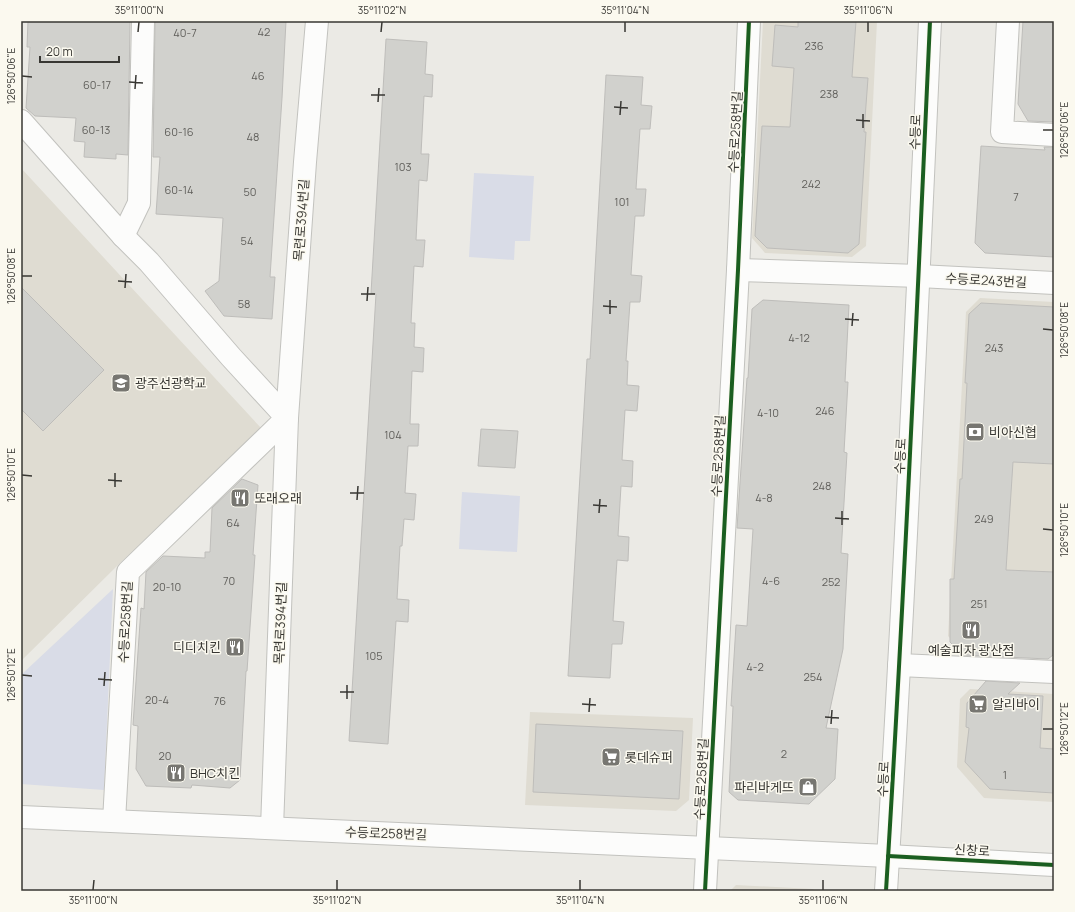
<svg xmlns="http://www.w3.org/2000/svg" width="1075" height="912" font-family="Manrope,'Noto Sans KR',sans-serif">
<rect width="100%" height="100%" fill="#ebeae5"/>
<g fill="#dfdcd2">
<path d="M763 21H877L866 246 852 257 765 253 752 238Z"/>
<path d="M21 168 261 428 118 565 21 661Z"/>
<path d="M980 298 1054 302V656L963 652 948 636 966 312Z"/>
<path d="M970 689 1054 694V802L984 798 957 767 960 699Z"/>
<path d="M530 712 693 718 689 800 676 811 525 805Z"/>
<path d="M736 885 813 889 815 891H730Z"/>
</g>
<g fill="#d9dce7">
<path d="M474 173 534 176 530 241H515L514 260 469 257Z"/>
<path d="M462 492 520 496 517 552 459 549Z"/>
<path d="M113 589 104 790 21 784V675Z"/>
</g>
<g fill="#d1d1cd" stroke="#bebdba">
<path d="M28 21H130L128 155 116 154V159L84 157 85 142 74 141 76 118 35 116 26 108 30 47H27Z"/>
<path d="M155 21H286L282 98 270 277H275L272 319 224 316 205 291 219 281 223 218 156 214 160 157H153Z"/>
<path d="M798 21H856L852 77 868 78 864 132H866L859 244 848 253 767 248 755 236 762 126 790 127 794 68 772 66 775 25 798 27Z"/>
<path d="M1023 21H1054V122L1028 121 1018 104Z"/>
<path d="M386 39 427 42 425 74 433 75 432 97 424 96 421 154H429L427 181 419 180 416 240H425L423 267 414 266 411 323H415L414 347 424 348 423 372 412 371 410 424H419L418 446H408L405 493 416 494 414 520 404 519 402 546H400L397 599 409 600 408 622 396 621 388 744 349 741 376 294 371 293Z"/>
<path d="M606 75 643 77 641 105 652 106 650 129H640L636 189H646L644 216H635L631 275 642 276 640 302H630L626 361H628L627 385 639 386 637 411 625 410 622 460 633 461 632 487 621 486 618 536 629 537 628 561 617 560 613 621 624 622 622 644H612L610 678 568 676 587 359H590Z"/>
<path d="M981 146 1045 150 1044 147H1054V257L985 253 975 243Z"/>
<path d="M21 287 104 370 43 431 21 409Z"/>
<path d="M763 300 849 305 845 382H848L844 452 847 453 841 553 848 554 844 626 843 649 826 728 838 729 835 779 809 804 738 800 729 792 733 706H731L736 625 747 626 753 529 737 528 747 378H748L752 309Z"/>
<path d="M981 303 1054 307V464L1013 462 1006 570 1054 572 1053 655 1048 659 963 655 950 642V579H954L960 479H962L967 383H965L969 314Z"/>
<path d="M481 429 518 431 515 468 478 466Z"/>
<path d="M242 479 258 485 253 555H255L247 671H246L240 780 230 788 192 785 191 788 146 786 136 769 138 726 133 725 141 608 144 609 146 572 163 556 205 558V552H210L212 508Z"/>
<path d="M986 681 1020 683 1008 694 1043 696 1040 748 1054 749V793L990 789 965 762 969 728 966 727 967 703Z"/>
<path d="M536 724 683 731 679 799 533 792Z"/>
</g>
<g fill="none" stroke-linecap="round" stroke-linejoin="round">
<defs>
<g id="minor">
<path d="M1008 21 1002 132 1054 135"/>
<path d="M21 121 123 236 149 262 231 357 287 418 128 572 114 821"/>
<path d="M123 236 139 203 143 21"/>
<path d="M738 270 919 276 1054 283"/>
<path d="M899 665 1054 672"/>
<path d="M21 817 888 856"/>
<path d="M272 828 287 418 305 162 317 21"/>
<path d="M705 891 738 270 749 21"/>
</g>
<path id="tertiary" d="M886 891C904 601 917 311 930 21"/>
<path id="secondary" d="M888 856 1054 865"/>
</defs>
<use href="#minor" stroke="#c2c2be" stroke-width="24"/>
<use href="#tertiary" stroke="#c2c2be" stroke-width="24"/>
<use href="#secondary" stroke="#c2c2be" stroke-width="24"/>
<use href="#minor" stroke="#fcfcfb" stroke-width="22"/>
<use href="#tertiary" stroke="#fcfcfb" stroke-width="22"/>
<use href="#secondary" stroke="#fcfcfb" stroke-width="22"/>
<defs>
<g id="cycleway">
<path d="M888 856 1054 865"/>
<path d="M705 891 738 270 749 21"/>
<path d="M886 891C904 601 917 311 930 21"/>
</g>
</defs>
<use href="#cycleway" stroke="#fbf9ef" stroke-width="6"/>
<use href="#cycleway" stroke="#1b5e20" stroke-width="4"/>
</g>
<path fill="none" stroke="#383733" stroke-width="1.5" d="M138 32 139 22M381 32 382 22M625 32V22M868 32V22M22 76 32 77M129 82 143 83M135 89 136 75M371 95H385M378 102 379 88M614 107 628 108M620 115 621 101M856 120 870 121M863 128V114M1043 130H1053M22 276H32M118 281 132 282M125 288 126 274M361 294H375M367 301 368 287M603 306 617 307M610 314V300M845 319 859 320M852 326 853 313M1043 329 1053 330M22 475 32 476M108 480 122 481M115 487V473M350 493H364M357 500 358 486M593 505 607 506M599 513 600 499M835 518 849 519M842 525V511M1043 529 1053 530M22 675 32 676M98 679 112 680M104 686 105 672M340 692H354M347 699V685M582 704 596 705M589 712 590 698M825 717 839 718M831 724 832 710M1043 729H1053M93 890 94 880M337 890V880M580 890V880M823 890V880"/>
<defs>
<symbol id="school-square" viewBox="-11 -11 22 22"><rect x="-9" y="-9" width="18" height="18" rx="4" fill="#777671" stroke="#fbf9ef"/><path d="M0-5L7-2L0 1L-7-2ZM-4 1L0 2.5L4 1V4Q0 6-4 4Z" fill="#fff"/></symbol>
<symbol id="bank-square" viewBox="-11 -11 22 22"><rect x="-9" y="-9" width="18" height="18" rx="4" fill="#777671" stroke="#fbf9ef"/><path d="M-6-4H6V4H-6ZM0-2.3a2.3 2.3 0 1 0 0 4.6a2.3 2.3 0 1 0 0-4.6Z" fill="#fff"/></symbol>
<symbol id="restaurant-square" viewBox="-11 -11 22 22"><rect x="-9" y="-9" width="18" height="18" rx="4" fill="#777671" stroke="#fbf9ef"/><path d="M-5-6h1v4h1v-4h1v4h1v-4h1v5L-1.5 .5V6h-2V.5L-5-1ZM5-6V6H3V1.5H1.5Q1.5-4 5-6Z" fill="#fff"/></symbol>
<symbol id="supermarket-square" viewBox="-11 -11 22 22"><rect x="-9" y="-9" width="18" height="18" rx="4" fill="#777671" stroke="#fbf9ef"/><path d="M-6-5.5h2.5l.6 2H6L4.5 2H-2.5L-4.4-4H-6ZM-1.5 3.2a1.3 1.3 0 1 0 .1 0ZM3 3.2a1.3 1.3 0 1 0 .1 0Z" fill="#fff"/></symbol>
<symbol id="shop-square" viewBox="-11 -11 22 22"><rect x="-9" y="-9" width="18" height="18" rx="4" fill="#777671" stroke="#fbf9ef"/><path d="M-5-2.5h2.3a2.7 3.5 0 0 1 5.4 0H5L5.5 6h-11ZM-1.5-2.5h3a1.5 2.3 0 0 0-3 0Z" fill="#fff"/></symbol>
</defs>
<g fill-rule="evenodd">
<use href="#school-square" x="110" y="372" width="22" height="22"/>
<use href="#bank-square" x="964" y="421" width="22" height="22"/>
<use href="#restaurant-square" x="229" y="487" width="22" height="22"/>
<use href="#restaurant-square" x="960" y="619" width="22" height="22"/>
<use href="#restaurant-square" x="224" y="636" width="22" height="22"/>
<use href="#supermarket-square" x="967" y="693" width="22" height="22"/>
<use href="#supermarket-square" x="600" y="746" width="22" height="22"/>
<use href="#restaurant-square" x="165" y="762" width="22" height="22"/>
<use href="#shop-square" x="797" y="776" width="22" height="22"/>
</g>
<g text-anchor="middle" stroke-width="3" stroke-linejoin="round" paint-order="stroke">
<g font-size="11" fill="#605f5b">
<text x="264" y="36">42</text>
<text x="185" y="37">40-7</text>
<text x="814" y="50">236</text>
<text x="258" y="80">46</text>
<text x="97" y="89">60-17</text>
<text x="829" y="98">238</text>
<text x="96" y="134">60-13</text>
<text x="179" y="136">60-16</text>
<text x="253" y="141">48</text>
<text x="403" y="171">103</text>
<text x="811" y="188">242</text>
<text x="179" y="194">60-14</text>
<text x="250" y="196">50</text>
<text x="1016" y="201">7</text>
<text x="622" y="206">101</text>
<text x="247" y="245">54</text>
<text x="244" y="308">58</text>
<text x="799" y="342">4-12</text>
<text x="994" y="352">243</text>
<text x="825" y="415">246</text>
<text x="768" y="417">4-10</text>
<text x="393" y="439">104</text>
<text x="822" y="490">248</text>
<text x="764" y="502">4-8</text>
<text x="984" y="523">249</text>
<text x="233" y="527">64</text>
<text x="229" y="585">70</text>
<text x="771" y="585">4-6</text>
<text x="831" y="586">252</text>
<text x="167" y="591">20-10</text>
<text x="979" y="608">251</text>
<text x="374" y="660">105</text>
<text x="755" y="671">4-2</text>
<text x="813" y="681">254</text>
<text x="157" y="704">20-4</text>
<text x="220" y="705">76</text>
<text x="784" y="758">2</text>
<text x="165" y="760">20</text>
<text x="1005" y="779">1</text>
</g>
<g font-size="13" fill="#383733" stroke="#fbf9ef">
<text transform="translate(735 132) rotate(-87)" y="5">수등로258번길</text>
<text transform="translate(915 132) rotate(-88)" y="5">수등로</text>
<text transform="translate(301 220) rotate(-86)" y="5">목련로394번길</text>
<text transform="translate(986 280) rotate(3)" y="5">수등로243번길</text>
<text transform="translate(718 456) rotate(-87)" y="5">수등로258번길</text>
<text transform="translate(900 456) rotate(-87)" y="5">수등로</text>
<text transform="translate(125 622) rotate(-87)" y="5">수등로258번길</text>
<text transform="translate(280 623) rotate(-88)" y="5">목련로394번길</text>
<text transform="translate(701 779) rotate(-87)" y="5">수등로258번길</text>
<text transform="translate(883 779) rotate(-87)" y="5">수등로</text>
<text transform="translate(386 833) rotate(2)" y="5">수등로258번길</text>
<text transform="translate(972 850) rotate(3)" y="5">신창로</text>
</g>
<g font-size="13" fill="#383733" stroke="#fbf9ef" text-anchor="start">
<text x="135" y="388">광주선광학교</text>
<text x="989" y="437">비아신협</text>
<text x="254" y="503">또래오래</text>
<text x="221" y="652" text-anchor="end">디디치킨</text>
<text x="971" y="655" text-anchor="middle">예술피자 광산점</text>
<text x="992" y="709">알리바이</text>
<text x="625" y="762">롯데슈퍼</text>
<text x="190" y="778">BHC치킨</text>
<text x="794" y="792" text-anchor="end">파리바게뜨</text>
</g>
</g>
<rect width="1075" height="912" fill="none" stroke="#fbf9ef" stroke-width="44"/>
<path d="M40 56v6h79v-6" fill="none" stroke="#383733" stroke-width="2"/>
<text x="46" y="56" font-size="12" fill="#383733" stroke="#fbf9ef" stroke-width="3" paint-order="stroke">20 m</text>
<rect x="22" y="22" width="1031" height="868" fill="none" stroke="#383733" stroke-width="1.5"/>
<g font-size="10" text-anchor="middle" fill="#383733">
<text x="139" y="14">35°11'00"N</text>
<text x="382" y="14">35°11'02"N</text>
<text x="625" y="14">35°11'04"N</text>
<text x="868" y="14">35°11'06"N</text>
<text transform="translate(11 76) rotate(-90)" y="4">126°50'06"E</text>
<text transform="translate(1064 130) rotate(-90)" y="4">126°50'06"E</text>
<text transform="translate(11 276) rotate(-90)" y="4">126°50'08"E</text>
<text transform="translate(1064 330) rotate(-90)" y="4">126°50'08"E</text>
<text transform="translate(11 475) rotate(-90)" y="4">126°50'10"E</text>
<text transform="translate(1064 530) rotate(-90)" y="4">126°50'10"E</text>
<text transform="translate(11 675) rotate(-90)" y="4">126°50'12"E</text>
<text transform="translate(1064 729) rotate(-90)" y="4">126°50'12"E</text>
<text x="93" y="904">35°11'00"N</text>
<text x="337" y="904">35°11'02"N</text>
<text x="580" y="904">35°11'04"N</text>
<text x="823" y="904">35°11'06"N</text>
</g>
</svg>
